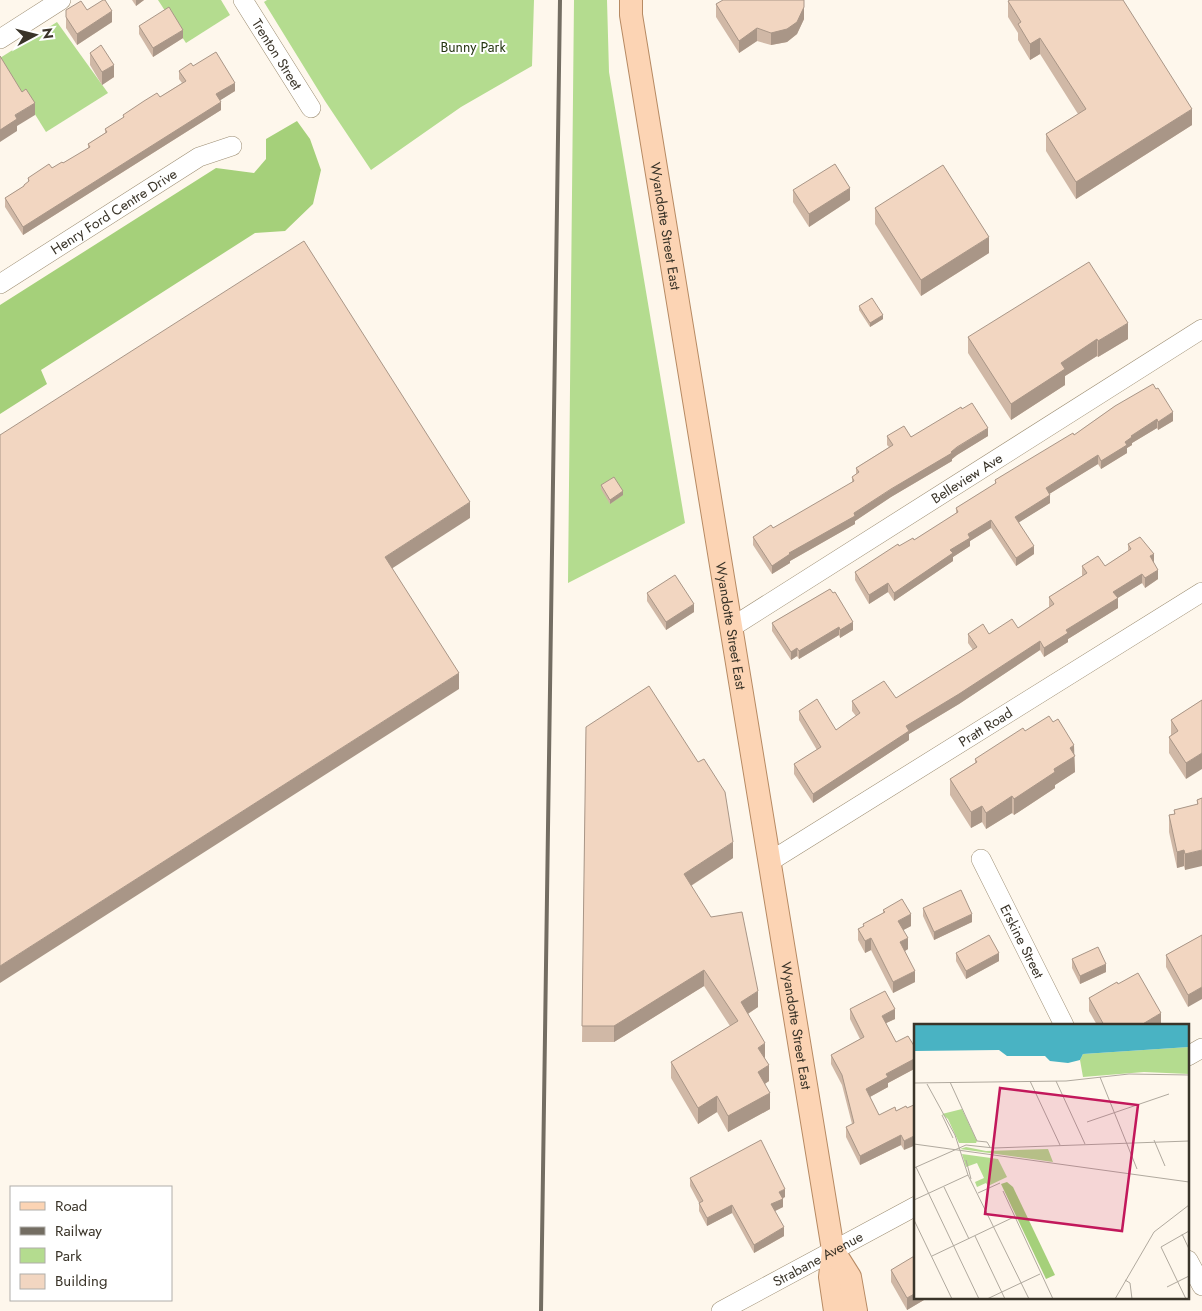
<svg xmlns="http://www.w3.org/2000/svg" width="1202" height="1311" font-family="Jost,sans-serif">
<rect width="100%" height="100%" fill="#fef7ec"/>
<g fill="#b4dc8f">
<path d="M158 0H221L230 15 186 43Z"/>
<path d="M267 0H534L532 66 461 107 371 170 325 101 264 2Z"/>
<path d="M574 0H607L609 72 685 523 568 583Z"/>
<path d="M57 22 108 93 46 132 0 58Z"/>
</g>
<path fill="#a5d07a" d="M297 121 310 139 321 170 313 204 285 231 255 233 41 370 47 384 0 414V305L216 168 254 173 266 159V139Z"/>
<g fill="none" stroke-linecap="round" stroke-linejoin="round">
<defs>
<g id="minor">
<path id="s1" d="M243 0 311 108"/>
<path d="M0 39 61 0"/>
<path id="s2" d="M0 284 199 157 232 146"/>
<path id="s3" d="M732 627 1202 329"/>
<path id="s4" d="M981 859 1064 1025"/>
<path id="s5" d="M769 862 1202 592"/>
<path d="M1188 1056 1202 1048"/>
<path d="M1188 1260 1202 1286"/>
<path id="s6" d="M721 1311 916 1206"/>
</g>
<g id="major">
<path id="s7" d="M631 0V15L833 1250 830 1277 835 1311"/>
<path d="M833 1250 850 1277 856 1311"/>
</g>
</defs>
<use href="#minor" stroke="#9c8d72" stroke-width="20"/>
<use href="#major" stroke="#b78a63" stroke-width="24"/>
<use href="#minor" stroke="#fff" stroke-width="19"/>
<use href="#major" stroke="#fcd4b4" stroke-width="22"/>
<path stroke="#736d62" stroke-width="4" d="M541 1311 560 0"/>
</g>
<g fill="#d0b8a6">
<path d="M132 0H144L136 6Z"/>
<path d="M1008 1 1192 125 1076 199 1046 151V134L1078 114 1040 54 1030 60 1018 40V33L1008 17Z"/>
<path d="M716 4 804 19 797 34 787 42 771 45 757 41 739 53 716 17Z"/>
<path d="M66 10H87L112 22 77 45 66 28Z"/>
<path d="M139 26 183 38 153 57 139 34Z"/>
<path d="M90 53 114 77 102 85 90 65Z"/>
<path d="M193 66 235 91 220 100 221 110 23 235 5 207V198L24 186V185L28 182V178L63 163 88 149V144L105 133V129L123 118V115L160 97 182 83 179 79V71Z"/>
<path d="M793 190 850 200 809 227 793 202Z"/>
<path d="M875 208 989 253 921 296 875 224Z"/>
<path d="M859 306 883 319 870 327 859 310Z"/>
<path d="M968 337 1128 339 1098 357 1097 356 1065 376V385L1011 420 968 353Z"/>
<path d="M1115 406 1173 421 1158 430 1157 428 1132 443V445L1127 448V453L1101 469 1098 464 1049 494 1050 503 1019 522 1034 554 1016 566 991 528 970 541V546L953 557V561L894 601 888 592 869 604 855 580V572L899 546 914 540 956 514V508L995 484V480L1074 435Z"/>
<path d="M887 436H988L957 455 952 459V461L891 497 855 521V524L790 561V563L772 574 753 545V537L773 528 852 483V477L856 474V468L889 447 887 445Z"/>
<path d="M601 485 623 495 610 504 601 489Z"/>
<path d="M1128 544 1154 563 1158 579 1145 588 1142 583 1117 598 1118 608 1068 639V642L1044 657 1040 650 959 704 909 734V740L813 803 794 774V764L817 750 799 720V711L836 730 856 716 852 711V701L896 698 973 650 968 643V634H989L1018 628 1049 607V597L1082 576V566H1105L1128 551Z"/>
<path d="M830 589 853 630 840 638 839 635 799 659 797 656 791 660 772 631V623Z"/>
<path d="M647 593 694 612 666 630 647 601Z"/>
<path d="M1202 700 1186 779 1169 753V737L1171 735V720Z"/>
<path d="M586 727 733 858 691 886 758 1007 748 1014 765 1059 769 1081 765 1084 770 1109 728 1132 717 1112 698 1124 671 1078V1062L730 1026 704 986 614 1042H582Z"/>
<path d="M1025 731 1074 755 1075 772 1055 785V788L1014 815 1012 813 986 829 982 822 971 828 950 795V779L975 763V759Z"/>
<path d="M1202 798 1185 870 1184 866 1177 868 1169 832V815L1174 814V810L1197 805V800Z"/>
<path d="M923 908 972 922 934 940 923 916Z"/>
<path d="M883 910 911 926 903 930 908 949 905 951 915 982 893 993 871 950 865 953 858 940V929L863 927V924L883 913Z"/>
<path d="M1202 935 1188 1007 1166 967V955Z"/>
<path d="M956 953 999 961 966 979 956 961Z"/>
<path d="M1072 959 1106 972 1080 984 1072 968Z"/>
<path d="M1118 984 1161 1025H1097L1089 1011V998Z"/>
<path d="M850 1009 895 1019 886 1023 896 1042 916 1049V1068L888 1083V1087L870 1097 879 1115 896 1111 906 1106 904 1150 901 1145 860 1165 846 1137V1127L852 1124 842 1085 831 1064V1055L860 1039 850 1019Z"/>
<path d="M690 1178 785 1197 783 1198V1207L775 1211 784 1236 754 1253 732 1213 707 1226 699 1211V1203L690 1186Z"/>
<path d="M891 1270 916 1297H929L907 1310 891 1282Z"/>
</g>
<g fill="#a99687">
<path d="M136 0H144L136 6Z"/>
<path d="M804 7V19L797 34 787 42 771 45V33Z"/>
<path d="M112 11V22L77 45V34Z"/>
<path d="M757 28V41L739 53V41Z"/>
<path d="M183 30V38L153 57V48Z"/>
<path d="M1040 38V54L1030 60V44Z"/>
<path d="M114 65V77L102 85V72Z"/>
<path d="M235 83V91L216 103V94Z"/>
<path d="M221 102V110L23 235V227Z"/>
<path d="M35 103V115L17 126V131L0 142V130L15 115Z"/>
<path d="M1192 109V125L1076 199V182Z"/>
<path d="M850 188V200L809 227V214Z"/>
<path d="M989 237V253L921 296V280Z"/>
<path d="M883 315V319L870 327V323Z"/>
<path d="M1128 323V339L1098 357V341Z"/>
<path d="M1097 339V356L1065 376V385L1011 420V404L1061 363Z"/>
<path d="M1173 412V421L1158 430V422Z"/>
<path d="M1157 419V428L1132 443V445L1127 448V453L1101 469V461L1131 436Z"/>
<path d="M988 428V436L957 455 952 459V461L891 497 855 521V524L790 561V563L772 574V566L789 553 854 513Z"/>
<path d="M1098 455V464L1046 496V488Z"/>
<path d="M623 491V495L610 504V500Z"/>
<path d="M1050 495V503L1015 525V517Z"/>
<path d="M470 502V518L385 573V557Z"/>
<path d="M991 520V528L970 541V546L953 557V561L894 601V593L950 550 968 534Z"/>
<path d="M1034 546V554L1016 566V558Z"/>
<path d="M1154 554V564L1150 556Z"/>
<path d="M1158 570V579L1145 588V578Z"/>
<path d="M1142 574V583L1113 601V592Z"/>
<path d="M888 583V592L869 604V595Z"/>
<path d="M1118 598V608L1068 639V642L1044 657V648L1066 630Z"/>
<path d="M694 604V612L666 630V622Z"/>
<path d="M853 622V630L840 638V630Z"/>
<path d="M839 627V635L799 659V651Z"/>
<path d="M1040 641V650L959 704 909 734V740L813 803V794L906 726Z"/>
<path d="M797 648V656L791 660V652Z"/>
<path d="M459 673V689L0 983V966Z"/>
<path d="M1074 745 1075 772 1055 785V788L1014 815V799L1054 769 1070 748Z"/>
<path d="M1202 753V769L1186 779V763Z"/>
<path d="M1012 796V813L986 829V813Z"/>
<path d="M982 806V822L971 828V812Z"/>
<path d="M733 842V858L684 890V874Z"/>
<path d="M1184 850V866L1177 868V852Z"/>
<path d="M1202 850V866L1185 870V854Z"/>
<path d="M911 914V926L898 933V921Z"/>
<path d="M972 914V922L934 940V932Z"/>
<path d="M871 938V950L865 953V941Z"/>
<path d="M908 938V949L900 954V942Z"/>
<path d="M999 953V961L966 979V971Z"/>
<path d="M1106 964V972L1080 984V976Z"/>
<path d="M704 970V986L614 1042V1026Z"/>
<path d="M915 971V982L893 993V982Z"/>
<path d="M1202 987V999L1188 1007V995Z"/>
<path d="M758 991V1007L741 1018V1002Z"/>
<path d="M895 1009V1019L882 1025V1016Z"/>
<path d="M1161 1013V1025H1141Z"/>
<path d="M765 1043V1059L758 1048Z"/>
<path d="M916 1058V1068L888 1083V1087L866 1099V1089L886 1074Z"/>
<path d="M769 1065V1081L758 1088V1072Z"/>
<path d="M770 1093V1109L728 1132V1116Z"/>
<path d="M717 1096V1112L698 1124V1108Z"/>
<path d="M901 1135V1145L860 1165V1156Z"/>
<path d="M916 1135V1145L904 1150V1141Z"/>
<path d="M785 1189V1197L779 1200V1192Z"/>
<path d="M783 1199V1207L771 1213V1204Z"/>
<path d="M732 1205V1213L707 1226V1218Z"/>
<path d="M784 1227V1236L754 1253V1245Z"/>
<path d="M916 1293V1297H929L907 1310V1298Z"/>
</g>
<g fill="#f2d6c1" stroke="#a99687">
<path d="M103 0H105L112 11 77 34 66 17V10L81 1 87 10Z"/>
<path d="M723 0H804V7L797 22 787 29 771 33 757 28 739 41 716 4Z"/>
<path d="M1010 0H1123L1192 109 1076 182 1046 134 1086 109 1040 38 1030 44 1018 24 1021 22 1008 1Z"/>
<path d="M169 7 183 30 153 48 139 26Z"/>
<path d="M101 45 114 65 102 72 90 53Z"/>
<path d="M216 52 235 83 216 94 221 102 23 227 5 198 24 186V185L29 181 28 178 49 164 52 168 62 162 63 163 90 147 88 144 107 132 105 129 124 117 123 115 144 101 157 93 160 97 186 81 179 71 191 63 193 66Z"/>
<path d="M0 56 22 92 26 89 35 103 15 115 17 119 0 130Z"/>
<path d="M835 164 850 188 809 214 793 190Z"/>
<path d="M943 165 989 237 921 280 875 208Z"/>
<path d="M304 241 470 502 385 557 459 673 0 966V435Z"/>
<path d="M1089 262 1128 323 1098 341 1097 339 1061 363 1065 369 1011 404 968 337Z"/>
<path d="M872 298 883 315 870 323 859 306Z"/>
<path d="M1153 384 1156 389 1158 388 1173 412 1158 422 1157 419 1131 436 1132 437 1125 442 1127 445 1101 461 1098 455 1046 488 1050 495 1015 517 1034 546 1016 558 991 520 968 534 970 538 950 550 953 553 894 593 888 583 869 595 855 572 898 544 899 546 913 538 914 540 958 512 956 508 996 483 995 480 1073 433 1074 435 1115 406Z"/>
<path d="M972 403 988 428 957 447 951 452 952 453 891 489 854 513 855 516 789 553 790 554 772 566 753 537 771 525 773 528 854 481 852 477 859 472 856 468 893 445 887 436 904 426 911 437 961 407 962 409Z"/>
<path d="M614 477 623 491 610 500 601 485Z"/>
<path d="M1140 537 1154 554 1150 556 1158 570 1145 578 1142 574 1113 592 1118 598 1066 630 1068 633 1044 648 1040 641 959 694 906 726 909 731 813 794 794 764 821 747 799 711 817 699 836 730 860 713 852 701 884 681 896 698 977 647 968 634 983 624 989 634 1012 619 1018 628 1054 604 1049 597 1087 573 1082 566 1098 556 1105 566 1131 549 1128 544Z"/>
<path d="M675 575 694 604 666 622 647 593Z"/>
<path d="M830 589 833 593 835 592 853 622 840 630 839 627 799 651 797 648 791 652 772 623Z"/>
<path d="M649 686 698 762 704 759 725 792 733 842 684 874 711 917 742 912 758 991 741 1002 765 1043 758 1048 769 1065 758 1072 770 1093 728 1116 717 1096 698 1108 671 1062 738 1021 704 970 614 1026H582L586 727Z"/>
<path d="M1202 700V753L1186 763 1169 737 1178 731 1171 720Z"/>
<path d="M1049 716 1053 722 1058 719 1074 745 1070 748 1075 756 1054 769 1055 772 1014 799 1012 796 986 813 982 806 971 812 950 779 977 762 975 759 1023 728 1025 731Z"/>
<path d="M1202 798V850L1185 854 1184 850 1177 852 1169 815 1175 814 1174 810 1198 804 1197 800Z"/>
<path d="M961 890 972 914 934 932 923 908Z"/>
<path d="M902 899 911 914 898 921 908 938 900 942 915 971 893 982 871 938 865 941 858 929 864 926 863 924 885 912 883 910Z"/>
<path d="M989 935 999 953 966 971 956 953Z"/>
<path d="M1202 935V987L1188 995 1166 955Z"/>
<path d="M1098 947 1106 964 1080 976 1072 959Z"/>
<path d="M1138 973 1161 1013 1141 1025H1104L1089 998 1117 982 1118 984Z"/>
<path d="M885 991 895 1009 882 1016 896 1042 908 1036 916 1049V1058L886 1074 888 1077 866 1089 879 1115 895 1107 896 1111 906 1106 907 1108 916 1104V1135L904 1141 901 1135 860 1156 846 1127 854 1123 842 1075 831 1055 864 1037 850 1009Z"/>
<path d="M761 1140 785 1189 779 1192 783 1199 771 1204 784 1227 754 1245 732 1205 707 1218 699 1203 703 1201 690 1178Z"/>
<path d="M916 1255V1293L907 1298 891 1270Z"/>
</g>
<g text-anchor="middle" stroke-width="4" stroke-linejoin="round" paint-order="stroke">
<g font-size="14" fill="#263713" stroke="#fff">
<text x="473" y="52">Bunny Park</text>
</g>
<g font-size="14" fill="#3a3429" stroke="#fff">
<text dy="5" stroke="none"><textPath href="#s1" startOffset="64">Trenton Street</textPath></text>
<text dy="5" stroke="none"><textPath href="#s2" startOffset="135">Henry Ford Centre Drive</textPath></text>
<text dy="5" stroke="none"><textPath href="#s7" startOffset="229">Wyandotte Street East</textPath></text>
<text dy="5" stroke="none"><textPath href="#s3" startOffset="278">Belleview Ave</textPath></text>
<text dy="5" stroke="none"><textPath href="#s7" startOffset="634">Wyandotte Street East</textPath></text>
<text dy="5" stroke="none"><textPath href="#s5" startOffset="255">Pratt Road</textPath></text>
<text dy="5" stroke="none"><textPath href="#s4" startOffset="92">Erskine Street</textPath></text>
<text dy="5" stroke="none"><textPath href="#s7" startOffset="1039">Wyandotte Street East</textPath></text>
<text dy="5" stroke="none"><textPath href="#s6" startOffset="110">Strabane Avenue</textPath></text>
</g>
</g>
<g transform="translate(914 1024)">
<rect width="275" height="275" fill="#fef7ec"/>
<path d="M275 23V50L230 48 169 53 166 36 169 30ZM48 85 63 117 62 119H45L34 95 28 90ZM52 123 72 127 134 125 139 138 46 125ZM48 130 84 135 93 153 74 162 72 159 63 163 61 158 70 154 63 139 52 143Z" fill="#b4dc8f"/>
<path d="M93 158 99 163 141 251 132 255 87 160Z" fill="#a5d07a"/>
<path d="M0 0H275V23L169 30 166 36 154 39 136 37 131 32H93L85 26 0 27Z" fill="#49b3c3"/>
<path fill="none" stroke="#b0a99e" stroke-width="1" d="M186 53 223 145M116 57 146 121M142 57 171 120M36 58 63 117 73 118 76 123M0 59 152 57 215 50 275 51M13 60 41 111 54 151 115 275M28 91 39 114M173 98 255 70M240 116 251 142M0 120 275 158M52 136 57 155M2 143 65 275M0 144 52 121 80 124 275 117M30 163 55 215M89 167 139 275M64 169 86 159M0 176 54 151M0 196 38 275M268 210 275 225M61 212 91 275M18 232 100 193M211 256 216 259 218 275M253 263 275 252M73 275 126 250M201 275 240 208 275 181M272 275 247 223 275 207"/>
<path fill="#c2185b" fill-opacity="0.15" stroke="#c2185b" stroke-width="2.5" d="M86 64 224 81 208 207 71 190Z"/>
<rect width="275" height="275" fill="none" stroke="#3a3429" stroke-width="2.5"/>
</g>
<rect x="10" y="1186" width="162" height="115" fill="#ffffff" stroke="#b0aea9"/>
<rect x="20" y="1202" width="25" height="8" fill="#fcd4b4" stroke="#b0aea9"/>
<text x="55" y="1211" font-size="15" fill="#3a3429">Road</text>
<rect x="20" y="1227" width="25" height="8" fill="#736d62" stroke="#b0aea9"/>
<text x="55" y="1236" font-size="15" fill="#3a3429">Railway</text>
<rect x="20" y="1248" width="25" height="15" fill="#b4dc8f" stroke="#b0aea9"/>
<text x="55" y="1261" font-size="15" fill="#3a3429">Park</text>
<rect x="20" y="1274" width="25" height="15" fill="#f2d6c1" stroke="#b0aea9"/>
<text x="55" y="1286" font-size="15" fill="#3a3429">Building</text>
<g transform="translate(35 35) rotate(83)" stroke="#ffffff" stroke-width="4" paint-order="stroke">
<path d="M0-4L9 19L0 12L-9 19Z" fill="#3a3429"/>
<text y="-8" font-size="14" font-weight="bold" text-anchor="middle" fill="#3a3429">N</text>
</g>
</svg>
